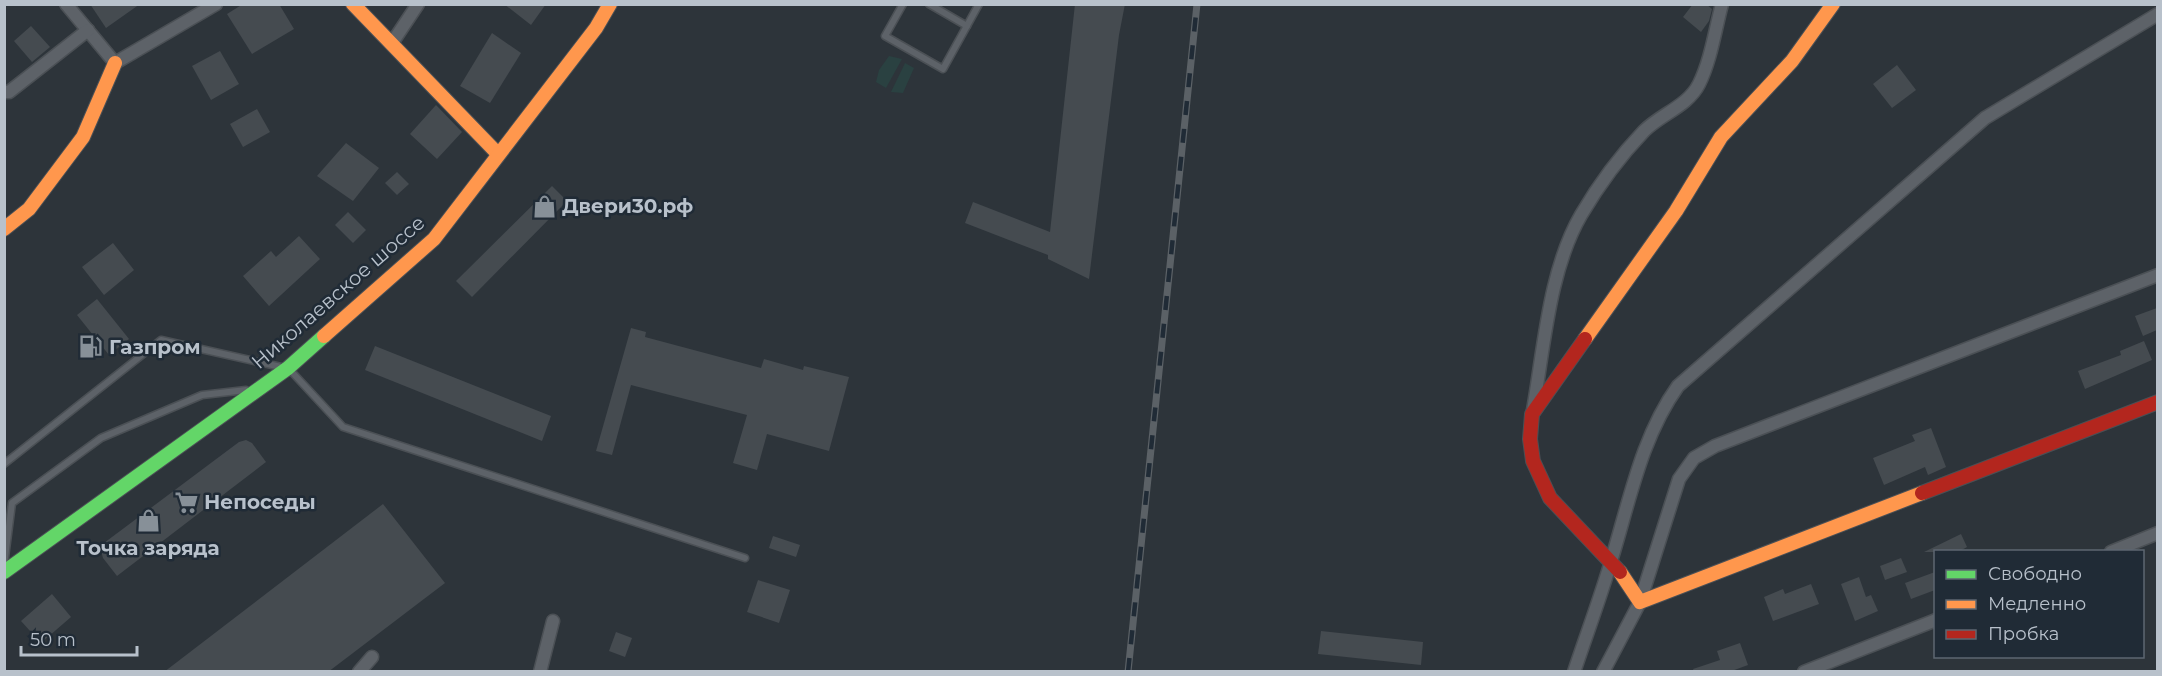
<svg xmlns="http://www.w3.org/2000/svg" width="2162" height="676" font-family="Montserrat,sans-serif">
<rect width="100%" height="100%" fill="#2d343a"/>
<g fill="#2a4141">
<path d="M889 56 902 59 886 88 876 82 879 70Z"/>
<path d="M905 63 914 68 903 93 891 92Z"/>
</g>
<g fill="#454b50">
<path d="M90 4H140L106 28Z"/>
<path d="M243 4H279L294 29 252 54 227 14Z"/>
<path d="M504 4H546L531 25Z"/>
<path d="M1075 4H1125L1119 35 1089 279 1048 259V255L965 223 973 202 1050 232Z"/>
<path d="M1693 4H1706L1712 9 1709 21 1701 32 1683 17Z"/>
<path d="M31 26 50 47 32 62 14 41Z"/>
<path d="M492 33 521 53 490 103 460 86Z"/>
<path d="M220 51 239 84 211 100 192 66Z"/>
<path d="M1897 65 1916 90 1892 108 1873 84Z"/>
<path d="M436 105 462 132 437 159 410 134Z"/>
<path d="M257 109 270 132 243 147 230 124Z"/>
<path d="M346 143 379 168 353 201 317 176Z"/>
<path d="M397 172 409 184 397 195 385 183Z"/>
<path d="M552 186 567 201 472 297 456 281Z"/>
<path d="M348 212 366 230 353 243 335 225Z"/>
<path d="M299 236 320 259 269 306 243 276 271 251 276 257Z"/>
<path d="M113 243 134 270 104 295 82 267Z"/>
<path d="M97 299 129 339 109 355 77 315Z"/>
<path d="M2157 308V330L2143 336 2135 316Z"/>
<path d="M631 328 646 332 645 337 761 368 764 359 803 370 804 366 849 377 829 451 767 434 757 470 733 463 747 415 631 385 612 455 596 451Z"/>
<path d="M2144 341 2152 360 2085 389 2078 371 2121 355 2120 351Z"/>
<path d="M375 346 551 416 542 441 365 370Z"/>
<path d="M1931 428 1946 467 1928 475 1925 467 1884 485 1873 458 1915 441 1912 435Z"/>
<path d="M246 440 252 443 266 462 117 576 103 558 101 551 104 543 239 442Z"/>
<path d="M383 504 445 583 328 672H164Z"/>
<path d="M1961 534 1967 547 1958 552H1924Z"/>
<path d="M773 536 800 545 796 557 769 548Z"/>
<path d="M1901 558 1907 572 1885 580 1880 566Z"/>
<path d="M1935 572V590L1911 599 1905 583Z"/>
<path d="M1859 577 1866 597 1871 595 1878 611 1855 621 1841 584Z"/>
<path d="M758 580 790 590 779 623 747 612Z"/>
<path d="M1811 584 1819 604 1773 621 1764 597 1783 589 1785 594Z"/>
<path d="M52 594 71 617 41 643 21 621Z"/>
<path d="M1321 631 1423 642 1421 665 1318 654Z"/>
<path d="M616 632 632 638 625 657 609 651Z"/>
<path d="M1740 643 1748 665 1729 672H1694L1693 669 1720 660 1717 651Z"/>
</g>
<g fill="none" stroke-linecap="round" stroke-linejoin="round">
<defs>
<g id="lane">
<path d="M903 4 885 36 943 69 979 4"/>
<path d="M929 4 967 26"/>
<path d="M290 370 343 427 745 558"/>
<path d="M4 464 161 340 281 367"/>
<path d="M4 565 12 503 101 438 202 395 246 390"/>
</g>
<g id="street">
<path d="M66 4 115 63 216 4"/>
<path d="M392 43 418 4"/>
<path d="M4 92H9L88 30"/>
<path d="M1533 410C1544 348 1549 270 1581 215 1598 186 1621 155 1644 131 1661 114 1688 106 1699 84 1711 60 1715 30 1722 4"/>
<path d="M2111 552 2158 533"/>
<path d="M359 672 372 657"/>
<path d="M540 672 553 621"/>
<path d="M1574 672C1587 633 1601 596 1612 558 1630 499 1642 436 1678 386L1985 118 2158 14"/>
<path d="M1603 672 1640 602 1679 479 1694 458 1715 446 2158 275"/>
<path d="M1804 672 1936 620"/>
</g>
<path id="fast" d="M4 572 288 368 324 336"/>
<g id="slow">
<path d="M353 4 498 154"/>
<path d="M4 229 29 209 83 137 115 63"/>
<path d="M324 336 434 239 596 28 610 4"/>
<path d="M1585 339 1676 211 1721 137 1792 61 1833 4"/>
<path d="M1620 572 1640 602 1922 493"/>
</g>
<g id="jam">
<path d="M1585 339 1532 414 1530 439 1533 461 1550 498 1620 572"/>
<path d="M1922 493 2158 402"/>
</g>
</defs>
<use href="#lane" stroke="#4b5055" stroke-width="9"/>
<use href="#street" stroke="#4b5055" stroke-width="15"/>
<use href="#fast" stroke="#4b5055" stroke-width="16"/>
<use href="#slow" stroke="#4b5055" stroke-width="16"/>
<use href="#jam" stroke="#4b5055" stroke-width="16"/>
<use href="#lane" stroke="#5d6268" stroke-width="6"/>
<use href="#street" stroke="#5d6268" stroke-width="12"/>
<use href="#fast" stroke="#63d668" stroke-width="14"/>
<use href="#slow" stroke="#ff974d" stroke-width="14"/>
<use href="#jam" stroke="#b3261e" stroke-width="14"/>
<defs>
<path id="rail" d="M1128 672 1197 4"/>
</defs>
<use href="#rail" stroke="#5b6166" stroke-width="7"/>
<use href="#rail" stroke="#202b36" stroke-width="4.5" stroke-dasharray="14" stroke-linecap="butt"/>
</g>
<defs>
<symbol id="shop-bare" viewBox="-9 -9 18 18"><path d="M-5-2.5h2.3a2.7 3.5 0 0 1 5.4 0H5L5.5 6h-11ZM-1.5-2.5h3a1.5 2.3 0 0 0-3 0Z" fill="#879098" stroke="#202b36" stroke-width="2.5" paint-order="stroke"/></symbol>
<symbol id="fuel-bare" viewBox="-9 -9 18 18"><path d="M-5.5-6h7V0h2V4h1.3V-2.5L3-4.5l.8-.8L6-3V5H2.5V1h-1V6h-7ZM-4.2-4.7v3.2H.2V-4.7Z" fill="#879098" stroke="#202b36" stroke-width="2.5" paint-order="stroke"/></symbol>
<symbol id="supermarket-bare" viewBox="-9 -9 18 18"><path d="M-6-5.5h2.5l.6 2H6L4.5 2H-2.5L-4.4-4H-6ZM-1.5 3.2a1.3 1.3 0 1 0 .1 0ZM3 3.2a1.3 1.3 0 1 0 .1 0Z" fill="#879098" stroke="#202b36" stroke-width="2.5" paint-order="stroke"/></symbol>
</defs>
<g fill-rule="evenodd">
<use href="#shop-bare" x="528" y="190" width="33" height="33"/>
<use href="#fuel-bare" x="74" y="330" width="33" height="33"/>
<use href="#supermarket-bare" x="170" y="486" width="33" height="33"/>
<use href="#shop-bare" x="132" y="504" width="33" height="33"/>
</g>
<g text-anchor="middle" stroke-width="5" stroke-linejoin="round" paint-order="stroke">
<g font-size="20" font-weight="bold" fill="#b8c1cb" stroke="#202b36" text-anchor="start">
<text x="562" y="213">Двери30.рф</text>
<text x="109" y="354">Газпром</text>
<text x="204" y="509">Непоседы</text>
<text x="148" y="555" text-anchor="middle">Точка заряда</text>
</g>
<g font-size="20" fill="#b8c1cb" stroke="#202b36">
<text transform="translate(338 292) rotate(-41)" y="7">Николаевское шоссе</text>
</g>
</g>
<rect width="2162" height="676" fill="none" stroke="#b8c1cb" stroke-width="12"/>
<rect x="1934" y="550" width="210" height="108" fill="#202b36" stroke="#5d6772" stroke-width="1.5"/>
<rect x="1946" y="570" width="30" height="9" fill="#63d668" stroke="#5d6772" stroke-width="1.5"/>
<text x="1988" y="580" font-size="18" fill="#b8c1cb">Свободно</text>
<rect x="1946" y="600" width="30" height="9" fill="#ff974d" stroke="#5d6772" stroke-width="1.5"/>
<text x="1988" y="610" font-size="18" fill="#b8c1cb">Медленно</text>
<rect x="1946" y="630" width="30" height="9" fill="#b3261e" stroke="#5d6772" stroke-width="1.5"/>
<text x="1988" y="640" font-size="18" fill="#b8c1cb">Пробка</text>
<path d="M21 646v9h116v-9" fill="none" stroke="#b8c1cb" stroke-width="3"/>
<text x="30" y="646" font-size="18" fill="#b8c1cb" stroke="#202b36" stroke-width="4.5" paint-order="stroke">50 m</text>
</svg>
